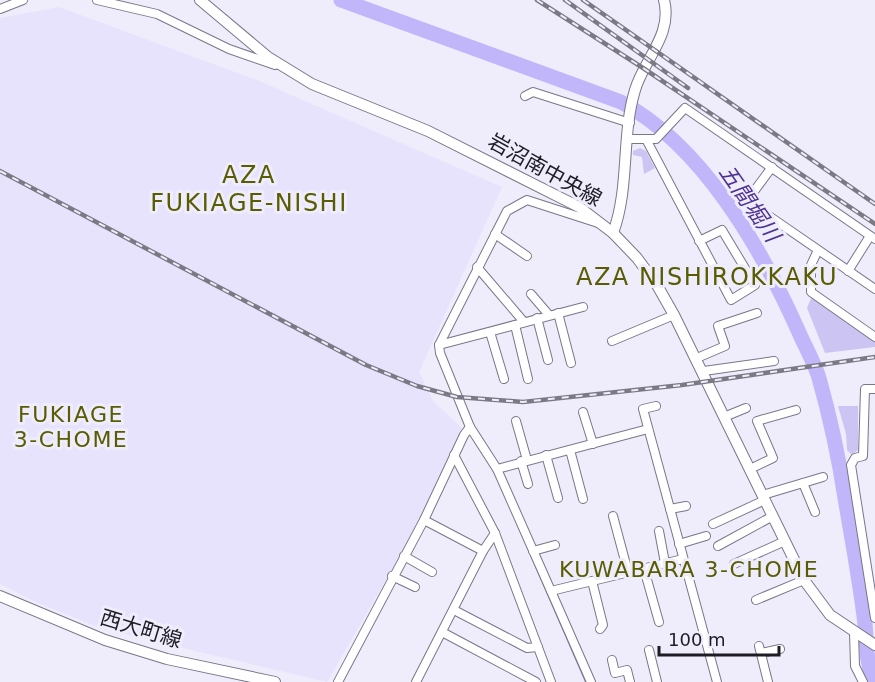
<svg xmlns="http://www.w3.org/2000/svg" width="875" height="682" font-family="'DejaVu Sans','Noto Sans JP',sans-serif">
<rect width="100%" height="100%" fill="#efedfc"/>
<path fill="#e7e3fd" d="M59 7 257 80 502 187 419 372 433 401 464 430 404 549 327 682 103 629 38 603 0 584V18Z"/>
<g fill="#ccc5f3">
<path d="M640 148 646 151 655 168 644 174 642 157 633 155V151Z"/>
<path d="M812 296 875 339V347L825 353 807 308Z"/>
<path d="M838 406H858V450L852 455 847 450 846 434Z"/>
</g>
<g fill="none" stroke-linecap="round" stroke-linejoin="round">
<path stroke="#9188ba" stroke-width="2" d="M531 555 586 682"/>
<path stroke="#c2b6fa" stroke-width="15" d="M341 0 621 102C702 145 761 248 797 328 804 345 814 361 819 378 830 417 839 459 845 498 852 540 860 582 865 624 867 646 866 662 874 682"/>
<defs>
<g id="minor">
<path d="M97 0 157 14 229 49 275 65"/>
<path d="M0 9 23 0"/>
<path d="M525 96 533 92 630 123"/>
<path d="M628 139H656L685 108 875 239"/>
<path d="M647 141 731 300 755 285 722 230 699 241"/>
<path d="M772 167 752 194 753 205 875 289"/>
<path d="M598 223 527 200 507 211 439 345 440 353 470 427 497 469 648 429"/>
<path d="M495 234 527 256"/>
<path d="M818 250 811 265V292L875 337"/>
<path d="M477 267 524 322"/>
<path d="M848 271 870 236"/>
<path d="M531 294 549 315"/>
<path d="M558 313 571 363"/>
<path d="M537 318 548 360"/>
<path d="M515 325 528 379"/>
<path d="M490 332 504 379"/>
<path d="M612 341 674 315"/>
<path d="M439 345 583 307"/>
<path d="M697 358 725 346 718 326 757 313"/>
<path d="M704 371 774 361"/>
<path d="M875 389H865L863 456 855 458 851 465 875 618"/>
<path d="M656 406 643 409 717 682"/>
<path d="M583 412 593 444"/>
<path d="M724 417 746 408"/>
<path d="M516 421 527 460"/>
<path d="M570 450 583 499"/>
<path d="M454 455 495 533 551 682"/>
<path d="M546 455 558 498"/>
<path d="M521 461 528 484"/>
<path d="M497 469 551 591 683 559"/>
<path d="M750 469 773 458 757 421 796 410"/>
<path d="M803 483 815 512"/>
<path d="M763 495 823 477"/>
<path d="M670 509 686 506"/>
<path d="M613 516 628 572"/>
<path d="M424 520 483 551"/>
<path d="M713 524 765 500"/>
<path d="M659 531 665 563"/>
<path d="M679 544 706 536"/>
<path d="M718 546 773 516"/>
<path d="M533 551 555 545"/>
<path d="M404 556 432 572"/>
<path d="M734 564 785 541"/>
<path d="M644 569 659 622"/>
<path d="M392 576 415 587"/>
<path d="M592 581 603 625 600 629"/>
<path d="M551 591 591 682"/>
<path d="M756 600 804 580"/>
<path d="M454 610 527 648 538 647"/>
<path d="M442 632 536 682"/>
<path d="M854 632 855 666 863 682"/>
<path d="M759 646 768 682"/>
<path d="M649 650 657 682"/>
<path d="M761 653 780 649"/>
<path d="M612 660 615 673 627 670 630 682"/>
<path d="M338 682 424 520 464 435 470 427"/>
<path d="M416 682 483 551 495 533"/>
</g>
<g id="tertiary">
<path d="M200 0 268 57 312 84 428 131 579 207 613 233 637 258 657 285 674 315 804 580 830 615 875 645"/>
<path d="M613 233C630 187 621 136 635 90 644 59 673 35 664 0"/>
<path d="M0 596 105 640 167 659 275 682"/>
</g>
</defs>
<use href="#minor" stroke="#797687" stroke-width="10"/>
<use href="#tertiary" stroke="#797687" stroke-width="12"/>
<use href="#minor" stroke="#fff" stroke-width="8"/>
<use href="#tertiary" stroke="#fff" stroke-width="10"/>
<defs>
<g id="rail">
<path d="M537 0 643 68 875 224"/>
<path d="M565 0 688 88"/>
<path d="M583 0 875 204"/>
<path d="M0 171 366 365 417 386 457 397 523 402 682 385 875 357"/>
</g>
</defs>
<use href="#rail" stroke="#7b7a84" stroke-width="4.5"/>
<use href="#rail" stroke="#efedfc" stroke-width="2" stroke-dasharray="7" stroke-linecap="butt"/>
</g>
<g text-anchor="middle" stroke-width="6" stroke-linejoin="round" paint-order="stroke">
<g font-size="21" fill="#1e1d24" stroke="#efedfc">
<text transform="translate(545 170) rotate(29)" y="7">岩沼南中央線</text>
<text transform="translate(141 629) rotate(17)" y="7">西大町線</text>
</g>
<g font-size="22" font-style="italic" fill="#4f3293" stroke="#efedfc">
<text transform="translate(750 203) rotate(55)" y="8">五間堀川</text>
</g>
<g font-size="22" letter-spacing="1.5" fill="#595c02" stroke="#efedfc">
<text x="71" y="422">FUKIAGE<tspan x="71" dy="25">3-CHOME</tspan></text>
<text x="689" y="577">KUWABARA 3-CHOME</text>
</g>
<g font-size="24" letter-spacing="1.5" fill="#595c02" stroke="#efedfc">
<text x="249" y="183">AZA<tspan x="249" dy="28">FUKIAGE-NISHI</tspan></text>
<text x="707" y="285">AZA NISHIROKKAKU</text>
</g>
</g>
<path d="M659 646v9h120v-9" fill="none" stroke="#1e1d24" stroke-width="3"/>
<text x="668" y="646" font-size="18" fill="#1e1d24" stroke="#efedfc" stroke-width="4.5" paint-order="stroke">100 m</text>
</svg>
